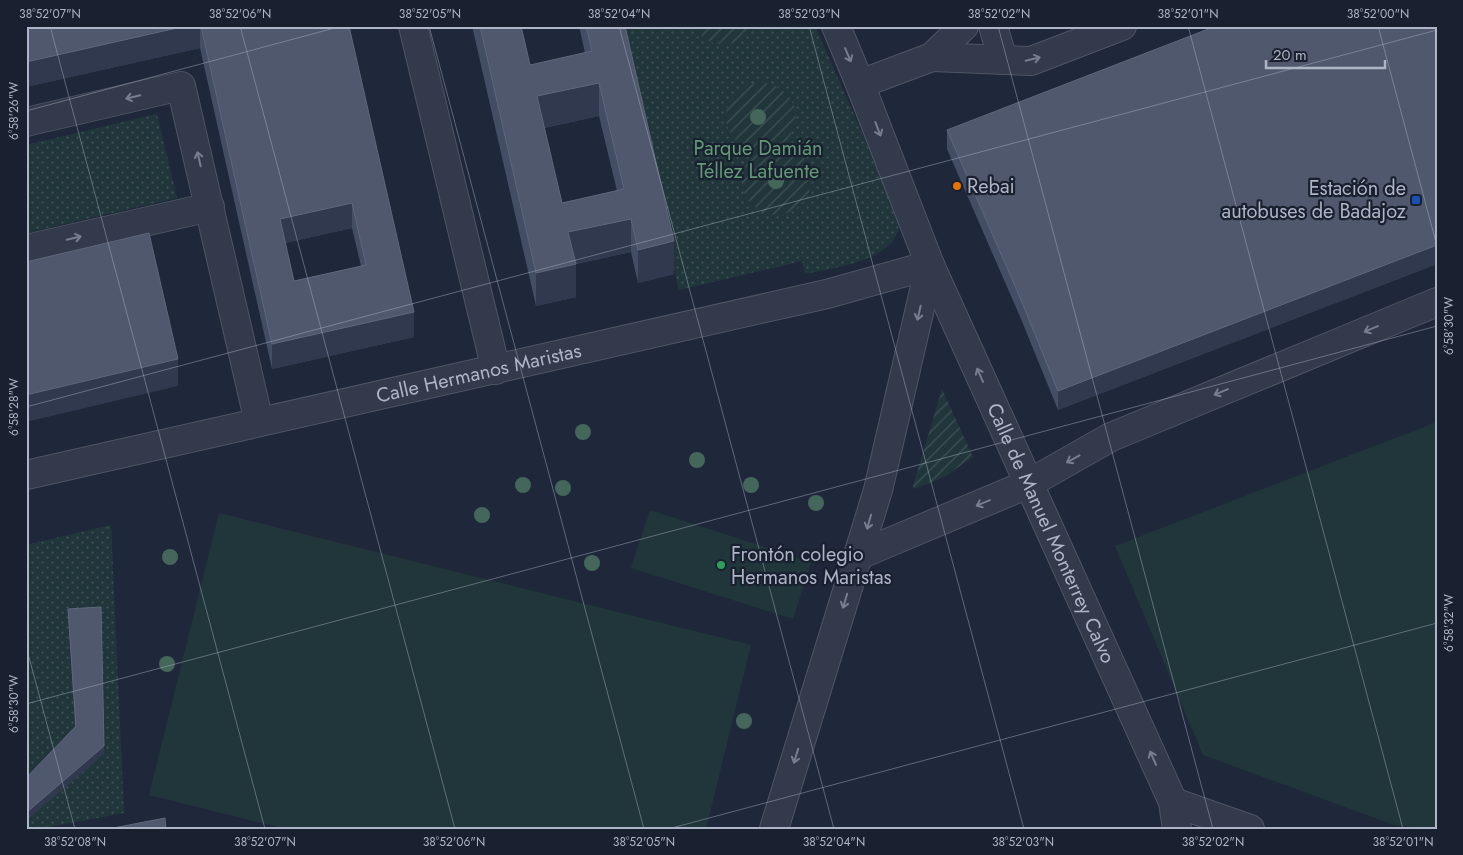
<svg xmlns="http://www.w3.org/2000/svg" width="1463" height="855" font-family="Jost,sans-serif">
<defs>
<pattern id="park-dots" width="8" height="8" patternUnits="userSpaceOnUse" patternTransform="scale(1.25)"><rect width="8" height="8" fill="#21363b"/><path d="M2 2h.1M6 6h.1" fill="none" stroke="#3f5156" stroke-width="1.8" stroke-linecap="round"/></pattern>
<pattern id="garden-furrows" width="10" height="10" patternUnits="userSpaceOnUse" patternTransform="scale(1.25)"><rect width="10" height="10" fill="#21363b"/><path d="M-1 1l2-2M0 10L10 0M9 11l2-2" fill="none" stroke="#3f5156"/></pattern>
</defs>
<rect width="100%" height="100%" fill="#1f283a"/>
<g fill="#21363b">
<path d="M1437 422V829C1422 829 1409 826 1394 825L1203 755 1115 546Z"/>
<path d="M650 510 811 562 793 619 631 568Z"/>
<path d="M219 513 751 645 706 829H286L149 795Z"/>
</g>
<g fill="url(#park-dots)">
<path d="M618 26H815L896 210C897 214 898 218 899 222 900 260 833 268 805 274L802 261 679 290Z"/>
<path d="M157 114 177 198 26 233V145Z"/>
<path d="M111 525 124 813 38 829H26V545Z"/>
</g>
<g fill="url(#garden-furrows)">
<path d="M695 26H751C741 50 705 51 695 26Z"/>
<path d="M763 82C796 89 807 120 783 145 797 149 808 158 811 173 812 181 811 189 807 196 783 239 714 200 755 152 712 136 718 88 763 82Z"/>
<path d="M942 389 973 457 944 477 914 489 913 486Z"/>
</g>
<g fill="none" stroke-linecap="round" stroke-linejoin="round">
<defs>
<g id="minor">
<path d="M413 26 496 370"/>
<path id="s1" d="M836 26 860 84 930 265 1173 802 1177 829"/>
<path d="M993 26 1003 60"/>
<path d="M932 57 1031 61 1122 26"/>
<path d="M860 84 932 57 964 26"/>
<path d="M26 122 181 86 259 422"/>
<path d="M26 249 210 207"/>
<path id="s2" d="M26 475 827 294 930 265"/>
<path d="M859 555 1028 484 1111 437 1437 302"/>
<path d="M1173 802 1250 829"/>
<path d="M774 829 878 490 930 265"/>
</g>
</defs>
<use href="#minor" stroke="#4e5565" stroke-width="30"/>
<use href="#minor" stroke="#333a4b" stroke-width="28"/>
</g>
<g fill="#44665b">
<circle cx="758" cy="117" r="8"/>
<circle cx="776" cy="181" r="8"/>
<circle cx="583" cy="432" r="8"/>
<circle cx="697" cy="460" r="8"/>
<circle cx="523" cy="485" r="8"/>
<circle cx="751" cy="485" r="8"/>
<circle cx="563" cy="488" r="8"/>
<circle cx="816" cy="503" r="8"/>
<circle cx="482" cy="515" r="8"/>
<circle cx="170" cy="557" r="8"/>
<circle cx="592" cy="563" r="8"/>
<circle cx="167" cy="664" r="8"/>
<circle cx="744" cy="721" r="8"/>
</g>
<g fill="#434d63" fill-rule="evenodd">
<path d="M26 26H349L414 337 272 369 200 48 26 87ZM352 228 361 266 294 281 285 243Z"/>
<path d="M472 26H521L530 65 585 53 579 26H625L674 274 638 283 631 252 576 264V297L536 306ZM599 116 617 191 562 203 544 128Z"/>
<path d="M1437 26V264L1058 410 1021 319 947 149V130Z"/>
<path d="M68 609 104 754 75 727Z"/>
</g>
<g fill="#30394e">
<path d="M186 26H200V48L26 87V62Z"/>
<path d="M599 83V116L537 129V96Z"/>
<path d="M352 203V228L280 244V219Z"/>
<path d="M631 219V252L568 265V232Z"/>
<path d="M674 241V274L638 283V250Z"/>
<path d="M1437 245V264L1058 410V391Z"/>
<path d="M576 264V297L536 306V273Z"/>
<path d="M414 312V337L272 369V344Z"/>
<path d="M178 359V386L26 422V395Z"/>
<path d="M104 746V754L26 821V813Z"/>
</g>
<g fill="#4f586d" stroke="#5e677b" fill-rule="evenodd">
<path d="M26 26H186L26 62Z"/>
<path d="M201 26H349L414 312 272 344ZM352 203 366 265 294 281 280 219Z"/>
<path d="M480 26H521L530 65 592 51 586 26H625L674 241 638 250 631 219 568 232 576 264 536 273ZM599 83 624 189 562 203 537 96Z"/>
<path d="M1216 26H1437V245L1058 391 1021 300 947 130Z"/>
<path d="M149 233 178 359 26 395V262Z"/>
<path d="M101 607 104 746 26 813V778L76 726 68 609Z"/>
<path d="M165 818 166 829H108Z"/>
</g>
<defs><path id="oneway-shaft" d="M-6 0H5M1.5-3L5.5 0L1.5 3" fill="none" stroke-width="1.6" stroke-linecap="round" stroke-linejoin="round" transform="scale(1.25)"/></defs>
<g stroke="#777e8f">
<use href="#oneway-shaft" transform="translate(848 55) rotate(67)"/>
<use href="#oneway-shaft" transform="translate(1033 59) rotate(-13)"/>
<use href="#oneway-shaft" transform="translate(133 97) rotate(167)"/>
<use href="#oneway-shaft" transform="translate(878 129) rotate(69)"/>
<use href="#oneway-shaft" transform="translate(199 159) rotate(-103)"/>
<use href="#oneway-shaft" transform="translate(74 238) rotate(-13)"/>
<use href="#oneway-shaft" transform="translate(919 313) rotate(103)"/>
<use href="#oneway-shaft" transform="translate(1371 329) rotate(157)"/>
<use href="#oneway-shaft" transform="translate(980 375) rotate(-114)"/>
<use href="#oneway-shaft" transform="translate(1221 392) rotate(157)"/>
<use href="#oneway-shaft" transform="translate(1073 459) rotate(151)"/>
<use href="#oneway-shaft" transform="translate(983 503) rotate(157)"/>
<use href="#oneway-shaft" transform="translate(869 522) rotate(106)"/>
<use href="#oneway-shaft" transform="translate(845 601) rotate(107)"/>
<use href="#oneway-shaft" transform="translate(796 756) rotate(107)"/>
<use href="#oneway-shaft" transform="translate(1153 758) rotate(-114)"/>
</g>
<path fill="none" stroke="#aeb5c7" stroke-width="1" stroke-opacity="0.45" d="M50 26 265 829M240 26 455 829M429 26 644 829M619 26 834 829M809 26 1024 829M998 26 1213 829M1188 26 1403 829M1378 26 1437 246M26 111 342 26M26 407 1437 30M26 646 75 829M26 704 1437 326M668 829 1437 623"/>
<circle fill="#e8710a" stroke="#19202f" stroke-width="2" cx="957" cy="186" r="5"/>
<rect fill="#1a4fb4" stroke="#19202f" stroke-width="2" x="1411" y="195" width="10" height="10" rx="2.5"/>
<circle fill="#2e9e5b" stroke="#19202f" stroke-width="2" cx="721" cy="565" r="5"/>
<g text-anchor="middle" stroke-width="4.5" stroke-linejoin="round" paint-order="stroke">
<g font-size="20" fill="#639976" stroke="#19202f">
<text x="758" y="155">Parque Damián<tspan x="758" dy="23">Téllez Lafuente</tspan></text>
</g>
<g font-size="20" fill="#aeb5c7" stroke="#19202f" text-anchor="start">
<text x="967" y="193">Rebai</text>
<text x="1406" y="195" text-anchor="end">Estación de<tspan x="1406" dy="23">autobuses de Badajoz</tspan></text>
<text x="731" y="561">Frontón colegio<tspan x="731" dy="23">Hermanos Maristas</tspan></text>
</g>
<g font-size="20" fill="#aeb5c7" stroke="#19202f">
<text dy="7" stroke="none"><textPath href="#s2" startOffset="464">Calle Hermanos Maristas</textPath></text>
<text dy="7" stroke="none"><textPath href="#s1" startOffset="551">Calle de Manuel Monterrey Calvo</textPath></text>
</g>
</g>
<rect width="1463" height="855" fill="none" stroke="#19202f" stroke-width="55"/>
<path d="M1266 60v8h119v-8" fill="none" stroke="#aeb5c7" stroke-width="2.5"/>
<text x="1273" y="60" font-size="15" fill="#aeb5c7" stroke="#19202f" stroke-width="4" paint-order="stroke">20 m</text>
<rect x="28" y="28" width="1408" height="800" fill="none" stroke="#aeb5c7" stroke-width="2"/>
<g font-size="12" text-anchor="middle" fill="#aeb5c7">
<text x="50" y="18">38°52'07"N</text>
<text x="240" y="18">38°52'06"N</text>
<text x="430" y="18">38°52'05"N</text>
<text x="619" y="18">38°52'04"N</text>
<text x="809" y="18">38°52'03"N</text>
<text x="999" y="18">38°52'02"N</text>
<text x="1188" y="18">38°52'01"N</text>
<text x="1378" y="18">38°52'00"N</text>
<text transform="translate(14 111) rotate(-90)" y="4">6°58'26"W</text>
<text transform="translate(1449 326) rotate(-90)" y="4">6°58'30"W</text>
<text transform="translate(14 407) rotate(-90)" y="4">6°58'28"W</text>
<text transform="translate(1449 623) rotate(-90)" y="4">6°58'32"W</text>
<text transform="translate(14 704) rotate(-90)" y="4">6°58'30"W</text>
<text x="75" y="846">38°52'08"N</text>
<text x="265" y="846">38°52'07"N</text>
<text x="454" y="846">38°52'06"N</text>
<text x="644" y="846">38°52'05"N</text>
<text x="834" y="846">38°52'04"N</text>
<text x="1023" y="846">38°52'03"N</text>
<text x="1213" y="846">38°52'02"N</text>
<text x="1403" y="846">38°52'01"N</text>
</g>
</svg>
